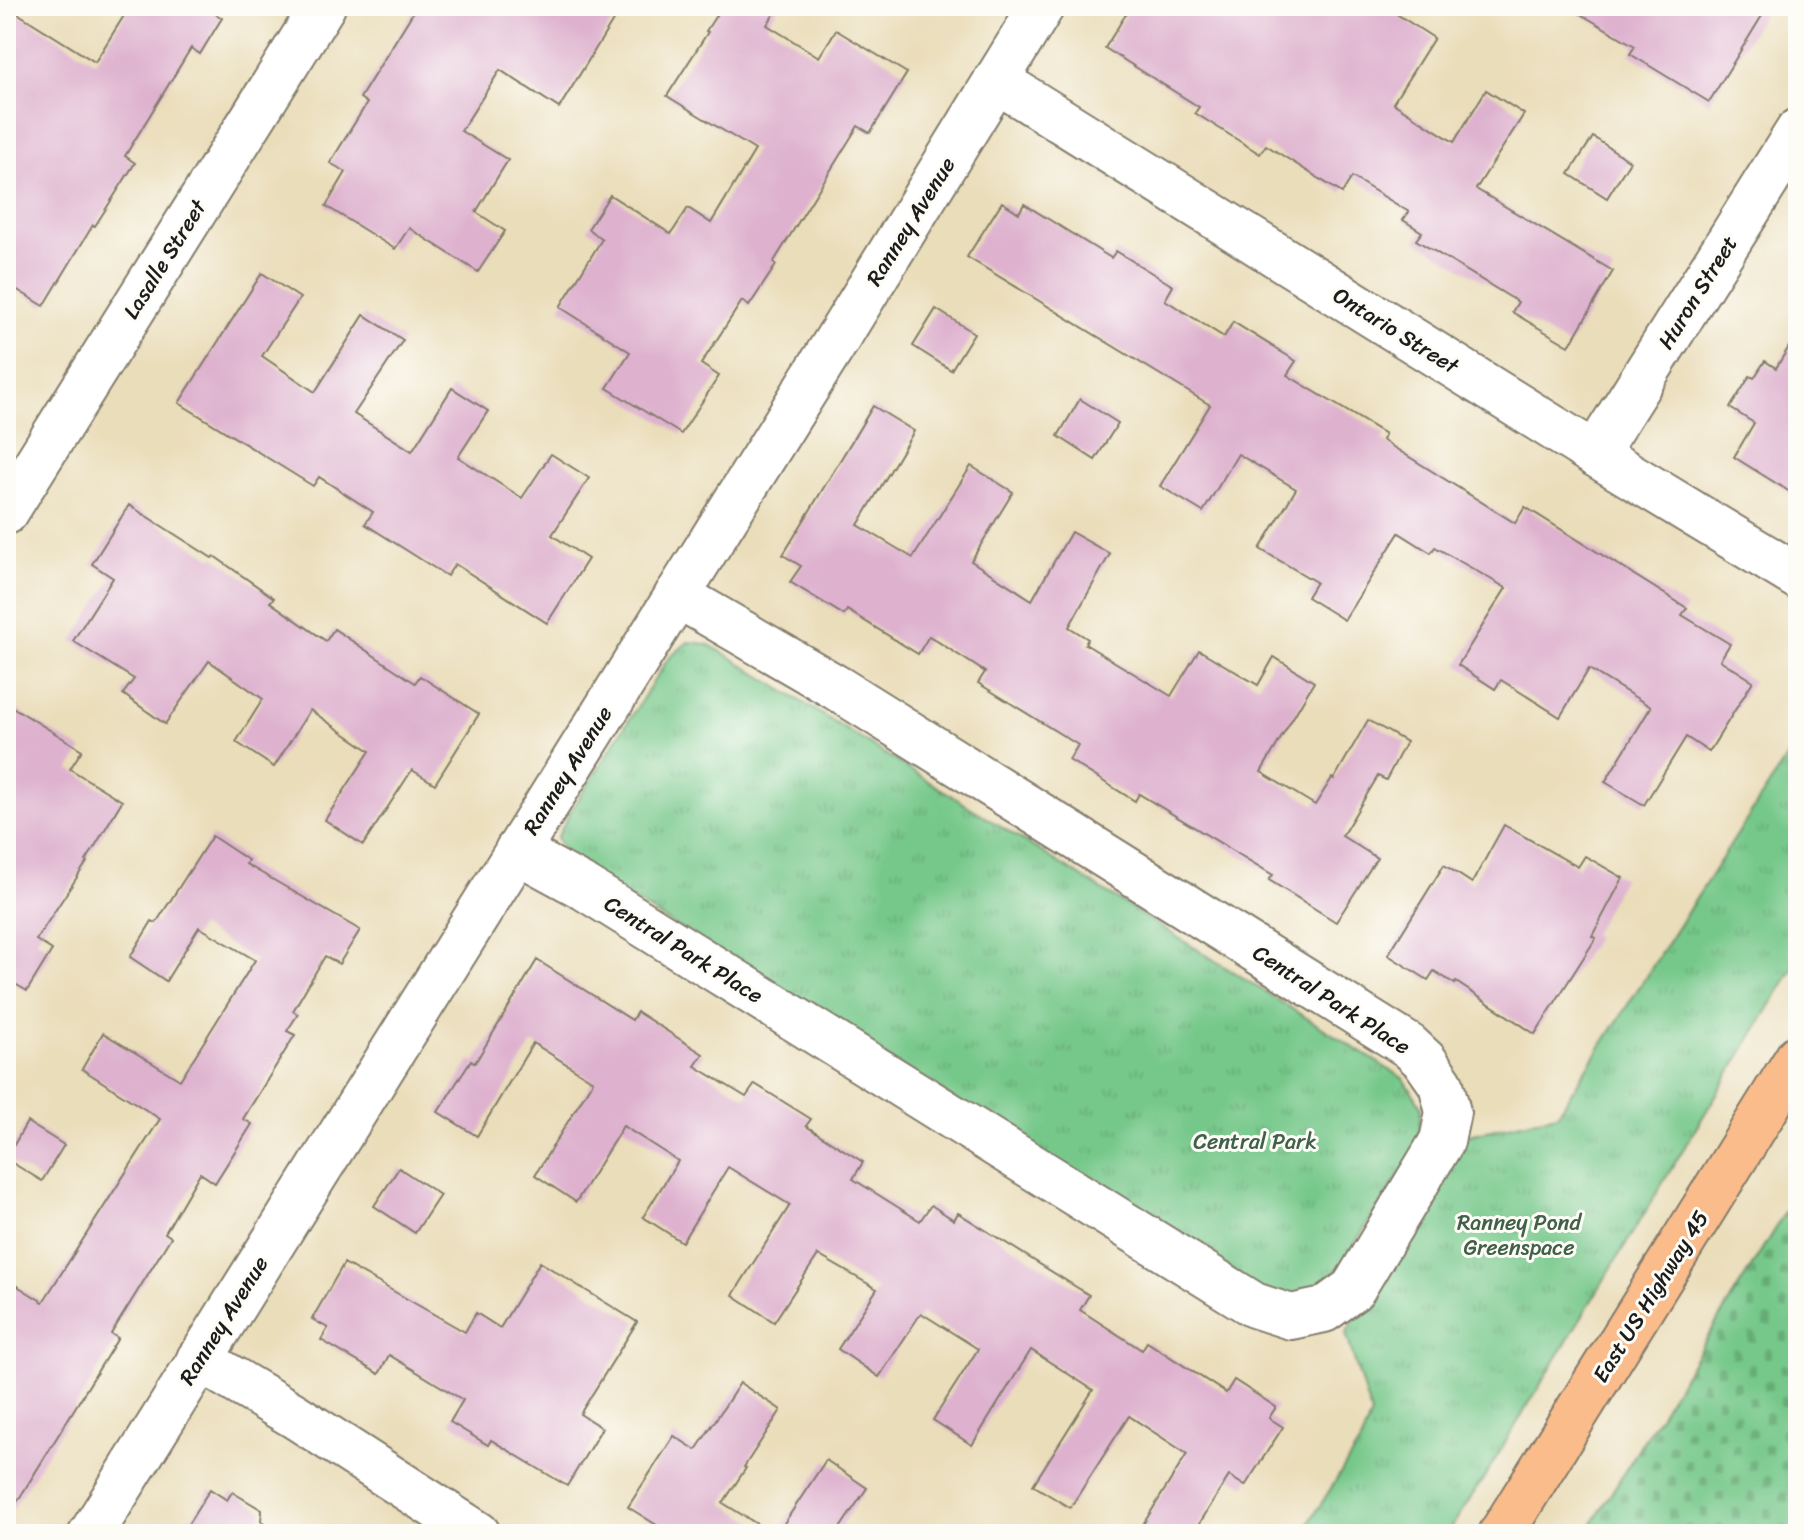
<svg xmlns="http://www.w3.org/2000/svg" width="1804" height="1540" font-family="Sriracha,sans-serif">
<defs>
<pattern id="grass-tufts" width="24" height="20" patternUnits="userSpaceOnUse" patternTransform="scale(2)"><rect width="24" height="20" fill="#76c88a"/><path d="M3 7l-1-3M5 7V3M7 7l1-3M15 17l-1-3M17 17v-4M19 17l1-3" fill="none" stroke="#66ab76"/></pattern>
<pattern id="cemetery-stones" width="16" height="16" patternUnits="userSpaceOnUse" patternTransform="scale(2)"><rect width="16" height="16" fill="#76c88a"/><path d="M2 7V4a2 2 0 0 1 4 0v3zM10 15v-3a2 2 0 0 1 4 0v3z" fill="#66ab76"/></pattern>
</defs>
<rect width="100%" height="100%" fill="#fdfcf7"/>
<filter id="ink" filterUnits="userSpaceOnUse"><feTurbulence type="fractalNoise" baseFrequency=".0125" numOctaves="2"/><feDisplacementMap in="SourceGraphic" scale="16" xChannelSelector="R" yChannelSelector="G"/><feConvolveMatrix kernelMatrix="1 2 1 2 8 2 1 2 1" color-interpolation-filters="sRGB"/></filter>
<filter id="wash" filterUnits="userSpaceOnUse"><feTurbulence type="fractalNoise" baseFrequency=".006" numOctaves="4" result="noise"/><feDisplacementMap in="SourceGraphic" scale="32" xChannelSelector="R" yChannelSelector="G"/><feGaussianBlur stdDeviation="1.8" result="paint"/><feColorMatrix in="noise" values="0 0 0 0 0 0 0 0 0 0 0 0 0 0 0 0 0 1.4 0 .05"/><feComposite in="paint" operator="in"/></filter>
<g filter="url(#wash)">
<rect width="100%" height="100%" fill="#eaddba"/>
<g fill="url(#grass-tufts)" stroke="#497253" stroke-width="2">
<path d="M688 642 707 644 722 652 1404 1079 1421 1106 1419 1130 1414 1153 1327 1286 1281 1304 568 859 557 838 569 814 668 659Z"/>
<path d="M1798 740V960L1485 1476 1447 1534H1302L1361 1441 1371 1414 1346 1333 1465 1136 1557 1115Z"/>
</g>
<path fill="url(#cemetery-stones)" stroke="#497253" stroke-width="2" d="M1798 1191V1534H1586Z"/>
<g id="blocks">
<g fill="#deb2cf">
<path d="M6 6 95 62 130 6H203L222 18 200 54 191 48 125 156 135 163 95 226 93 225 44 306 6 283Z"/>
<path d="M417 6H622L559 108 500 70 461 131 508 160 476 212 505 231 478 272 409 228 395 249 326 206 346 172 330 163 367 103 360 98Z"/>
<path d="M722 6H779L767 25 819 57 836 30 907 73 870 133 858 126 773 263 776 265 749 306 742 301 701 364 719 376 681 434 607 388 630 352 560 307 602 239 588 229 610 195 671 234 688 208 711 223 755 150 667 96 708 32 706 31Z"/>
<path d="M1131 6H1384L1434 38 1393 103 1454 142 1486 90 1524 114 1476 189 1613 271 1569 346 1512 312 1518 302 1416 240 1422 232 1403 220 1409 212 1352 177 1342 193 1266 145 1260 154 1195 113 1199 107 1105 48Z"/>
<path d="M1567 6H1768L1709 102 1630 54 1635 46Z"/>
<path d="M1593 137 1630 161 1607 198 1569 174Z"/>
<path d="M1002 202 1019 213 1024 204 1111 258 1116 251 1173 286 1165 300 1224 337 1233 322 1296 361 1287 375 1385 434 1382 440 1515 523 1525 507 1687 608 1682 615 1730 644 1720 660 1753 681 1709 752 1686 737 1644 805 1605 782 1651 707 1589 669 1560 717 1501 680 1495 689 1458 665 1506 588 1435 547 1431 553 1399 533 1344 620 1307 597 1316 582 1260 549 1296 489 1238 454 1203 512 1160 486 1210 405 967 257Z"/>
<path d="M262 273 300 298 262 356 315 392 364 315 403 340 354 414 412 451 452 388 488 411 458 457 522 498 551 454 589 478 552 535 588 559 547 623 455 564 447 576 365 524 373 512 319 477 313 486 179 403Z"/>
<path d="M936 309 974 333 951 370 913 346Z"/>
<path d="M1798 332V497L1734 457 1754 423 1730 408 1750 376 1754 378 1765 361 1776 368Z"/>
<path d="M1080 399 1118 423 1095 460 1058 436Z"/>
<path d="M873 406 914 431 858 525 913 558 971 466 1013 492 971 561 1032 600 1071 532 1110 554 1069 627 1088 639 1085 644 1171 696 1199 650 1258 685 1274 657 1314 682 1261 772 1315 805 1332 778 1334 779 1368 720 1406 742 1386 780 1378 776 1342 836 1377 858 1336 922 1269 880 1273 875 1139 794 1135 801 1069 760 1078 745 978 683 985 672 929 636 918 654 847 610 844 615 790 582 801 566 783 555Z"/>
<path d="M129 505 212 558 214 556 274 598 270 602 326 641 334 629 415 683 420 676 479 714 435 784 412 770 363 845 325 820 370 751 310 710 274 767 236 742 263 699 209 661 165 724 123 694 134 679 73 641 113 578 92 564Z"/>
<path d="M6 703 82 750 70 769 122 801 86 861 87 862 36 940 52 950 27 991 10 981 6 986Z"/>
<path d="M1504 825 1578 867 1585 856 1623 878 1592 936 1596 938 1535 1034 1456 982 1455 984 1434 971 1428 980 1388 955 1444 865 1472 883Z"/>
<path d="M212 836 248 860 246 864 360 930 339 964 325 956 293 1011 298 1014 287 1031 295 1035 243 1119 252 1124 215 1183 200 1173 165 1233 171 1237 111 1334 118 1338 6 1520V1279L43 1302 160 1119 82 1069 103 1033 180 1080 255 960 199 927 166 981 130 957 152 921 156 923Z"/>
<path d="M537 960 632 1020 637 1012 703 1054 695 1066 746 1097 755 1084 811 1119 806 1126 863 1162 853 1179 920 1221 931 1205 954 1220 958 1213 1089 1295 1080 1310 1142 1350 1147 1342 1226 1393 1234 1380 1276 1407 1269 1418 1283 1427 1245 1486 1229 1476 1193 1534H1137L1187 1454 1129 1416 1070 1508 1033 1485 1093 1390 1031 1350 972 1445 933 1420 978 1349 921 1313 879 1377 838 1349 877 1289 818 1255 774 1322 733 1295 790 1205 728 1167 682 1242 643 1217 678 1161 623 1126 576 1202 535 1175 593 1081 533 1043 477 1136 438 1112 471 1060 475 1063Z"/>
<path d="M27 1122 64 1145 42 1181 6 1159Z"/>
<path d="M399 1168 440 1195 415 1233 374 1206Z"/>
<path d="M540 1262 637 1322 580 1414 602 1428 567 1486 491 1440 488 1445 450 1422 463 1400 389 1355 379 1374 321 1340 328 1328 312 1319 344 1263 465 1332 476 1313 500 1328Z"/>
<path d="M740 1383 781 1410 744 1467 746 1468 723 1503 773 1534H671L628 1507 674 1436 696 1450Z"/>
<path d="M826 1460 867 1488 836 1534H777Z"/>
<path d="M210 1489 227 1500 232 1492 262 1510 261 1521 282 1534H182Z"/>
</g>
</g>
</g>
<g filter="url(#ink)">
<use href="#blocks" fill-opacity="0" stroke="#837c6b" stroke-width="2"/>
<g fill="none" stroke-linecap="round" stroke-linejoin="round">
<defs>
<g id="minor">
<path d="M996 80 1595 454 1798 577"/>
<path d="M1595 454 1798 131"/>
<path d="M6 512 323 6"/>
<path d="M517 851 585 888 1254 1305 1291 1317 1324 1310 1353 1289 1442 1141 1448 1112 1441 1084 1425 1061 1409 1046 837 688 677 595"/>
<path d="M199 1359 295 1416 478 1534"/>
<path d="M91 1534 838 338 1042 6"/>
</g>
<path id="primary" d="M1501 1534 1798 1057"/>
</defs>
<use href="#minor" stroke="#837c6b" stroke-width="48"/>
<use href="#primary" stroke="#837c6b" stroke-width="48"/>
<use href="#minor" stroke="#fff" stroke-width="44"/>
<use href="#primary" stroke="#fabc8b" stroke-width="44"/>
</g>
</g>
<g text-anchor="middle" stroke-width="6" stroke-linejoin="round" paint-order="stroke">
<g font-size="22" fill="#1c1c1c" stroke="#fdfcf7">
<text transform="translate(910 221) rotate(-58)" y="8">Ranney Avenue</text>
<text transform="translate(164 259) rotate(-58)" y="8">Lasalle Street</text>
<text transform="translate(1697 292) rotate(-58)" y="8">Huron Street</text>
<text transform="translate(1396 330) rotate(32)" y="8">Ontario Street</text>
<text transform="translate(567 770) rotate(-58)" y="8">Ranney Avenue</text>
<text transform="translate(684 949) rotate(32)" y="8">Central Park Place</text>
<text transform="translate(1332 999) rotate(33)" y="8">Central Park Place</text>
<text transform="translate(1650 1296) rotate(-58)" y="8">East US Highway 45</text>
<text transform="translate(223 1320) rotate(-58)" y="8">Ranney Avenue</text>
</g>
<g font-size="22" fill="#406148" stroke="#fdfcf7">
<text x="1255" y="1149">Central Park</text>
<text x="1519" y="1230">Ranney Pond<tspan x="1519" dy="25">Greenspace</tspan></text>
</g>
</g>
<rect width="1804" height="1540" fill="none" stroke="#fdfcf7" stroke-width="32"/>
</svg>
